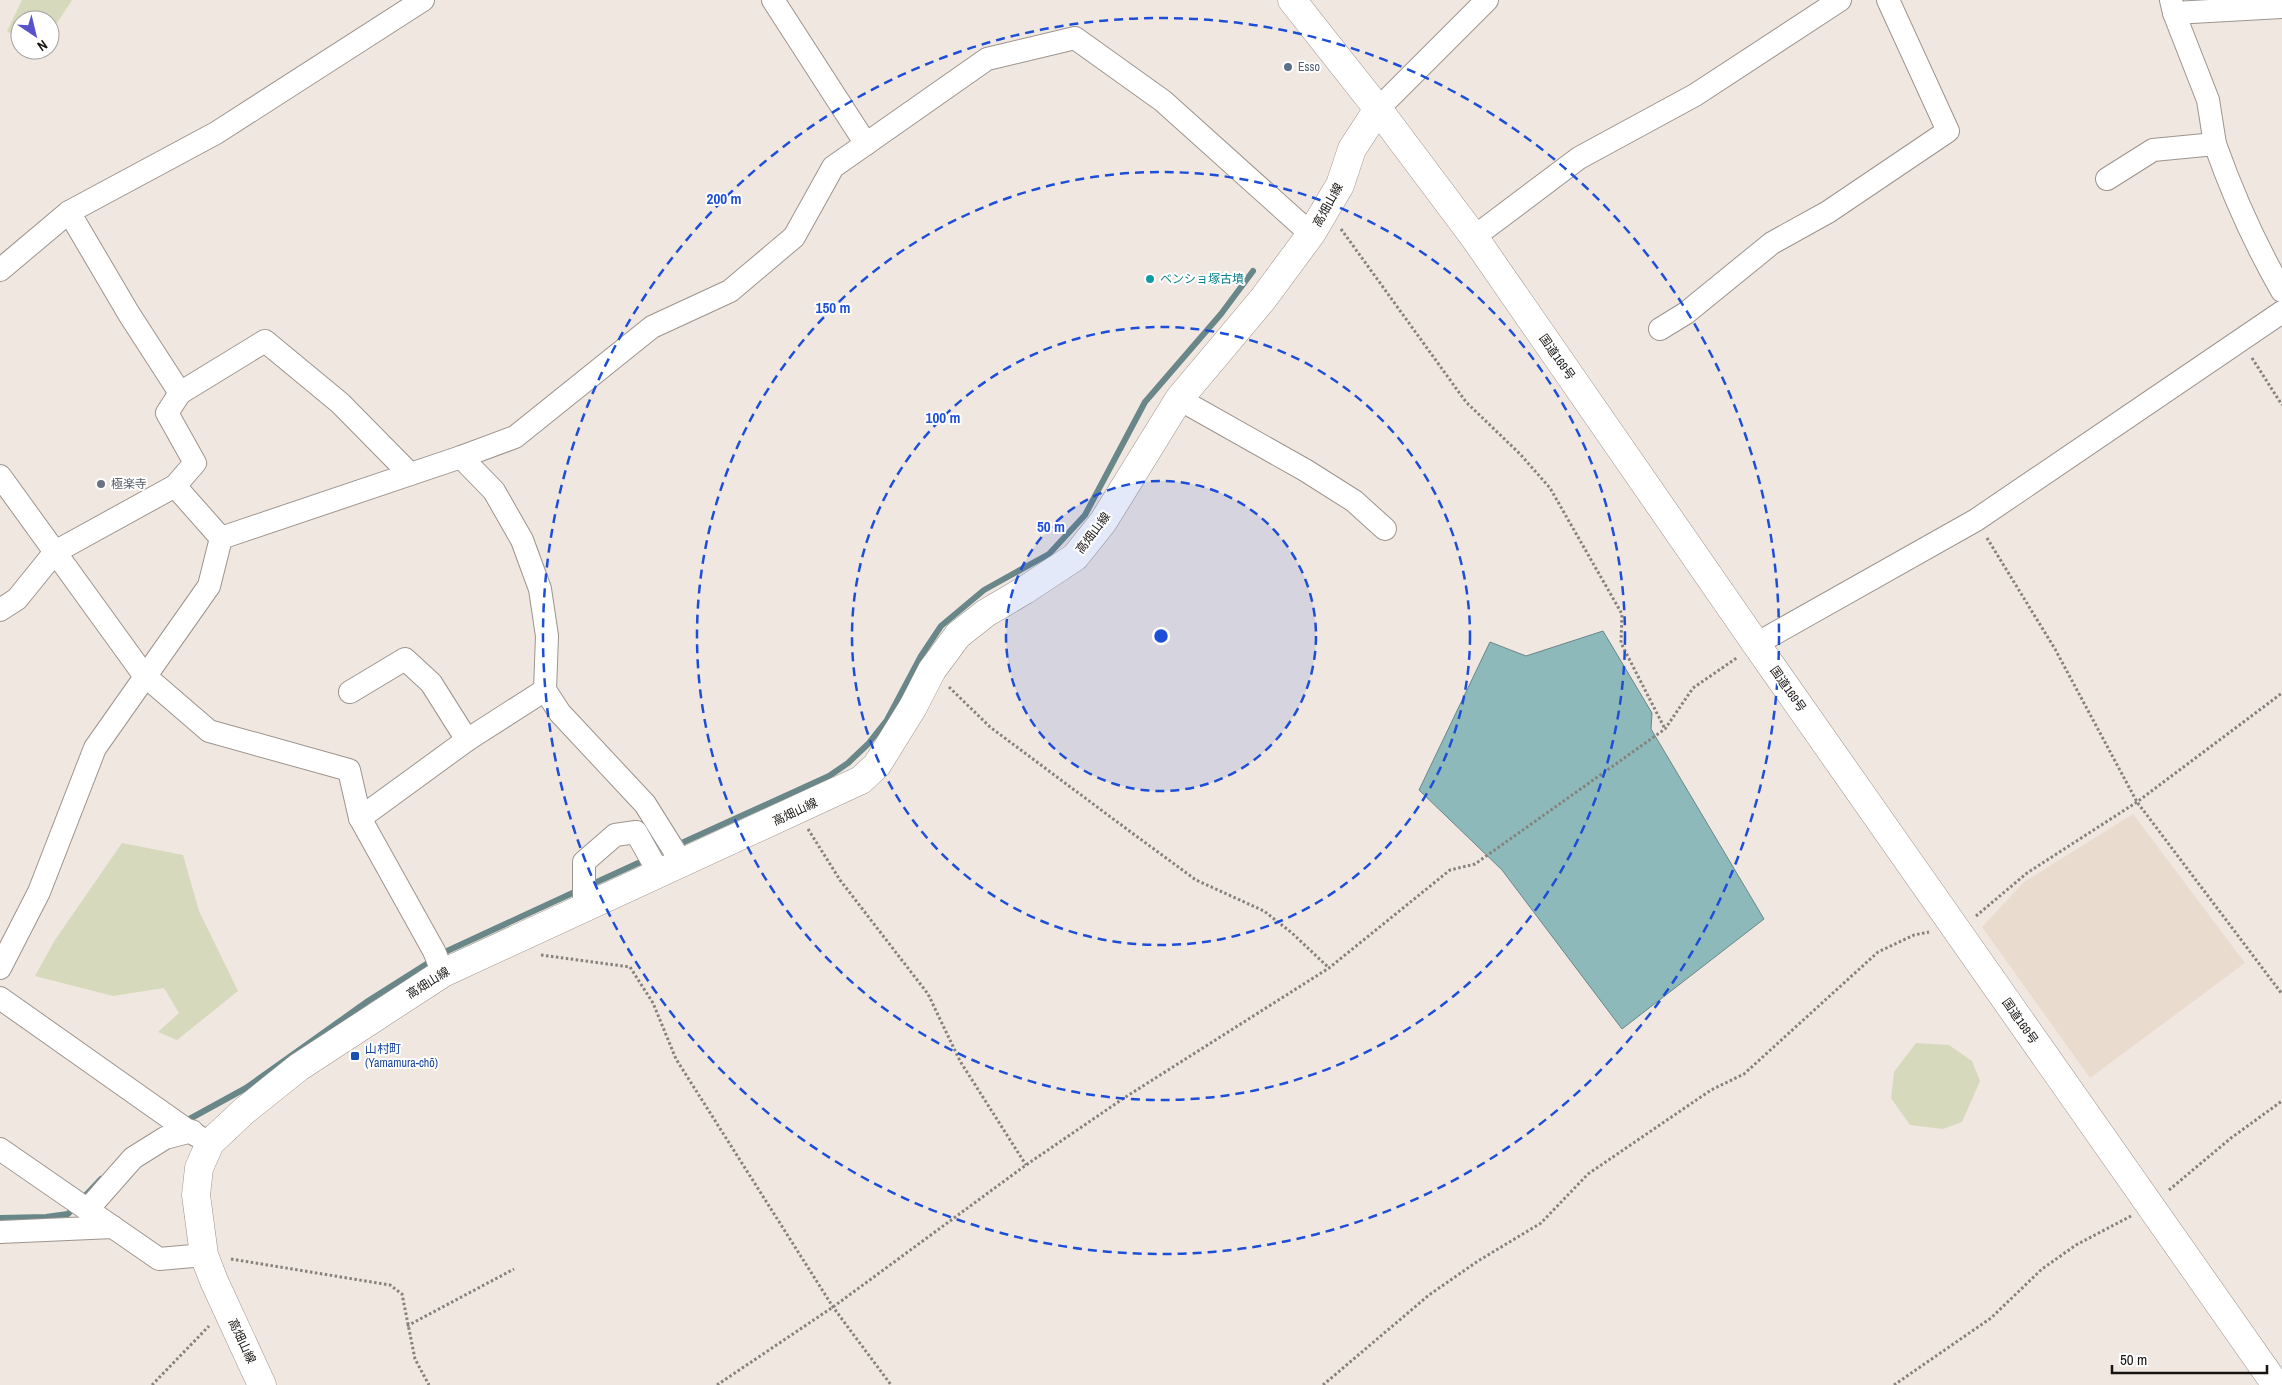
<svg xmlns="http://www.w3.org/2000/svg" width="2282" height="1385" font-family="'Archivo Narrow','Noto Sans JP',sans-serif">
<rect width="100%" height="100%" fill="#f0e7e0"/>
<path fill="#eadbcf" d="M2133 814 2245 963 2090 1078 1982 927 2024 882Z"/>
<g fill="#d7d9bc">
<path d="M22 0H72L50 34V20H20V40L7 31Z"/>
<path d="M122 843 183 855 199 911 238 991 177 1040 158 1032 179 1013 164 988 113 996 35 976 55 940Z"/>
<path d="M1916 1043 1949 1045 1972 1061 1980 1081 1962 1122 1943 1129 1910 1125 1891 1098 1894 1072Z"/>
</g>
<path fill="#8db9bb" stroke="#698788" d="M1603 631 1652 713 1651 729 1764 919 1622 1029 1502 870 1419 790 1490 642 1526 656Z"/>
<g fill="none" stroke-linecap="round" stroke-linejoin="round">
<g stroke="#698788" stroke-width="6">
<path d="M675 846 829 776 848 763 868 744 887 720 921 656 941 626 984 590 1049 554 1085 515 1145 402 1221 314 1253 271"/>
<path d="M588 886 647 859"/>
<path d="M184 1122 246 1088 368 1001 447 951 579 890"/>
<path d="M0 1218 46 1217 68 1214 101 1179"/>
</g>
<defs>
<g id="minor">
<path d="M773 0 866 144"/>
<path d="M2171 0 2174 13 2282 7"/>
<path d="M2174 13 2208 100 2215 144"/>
<path d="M1378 109 1487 0"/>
<path d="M2107 179 2153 150 2215 144C2233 195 2255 244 2282 291"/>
<path d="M69 212 129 314 180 393"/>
<path d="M1474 237 1579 158 1695 95 1840 0"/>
<path d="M0 270 69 212 216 133 423 0"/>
<path d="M1660 329 1686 313 1772 243 1828 212 1948 131 1888 0"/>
<path d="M1179 399 1305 470 1354 501 1385 529"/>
<path d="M461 457 494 491 522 540 540 589 547 636 545 690 560 713 645 804 682 863"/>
<path d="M0 476 144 675 209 731 349 770 360 818 434 951 443 973"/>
<path d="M175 486 221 538"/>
<path d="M0 610 17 599 55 552 175 486 195 463 167 413 180 393 265 341 340 403 410 474"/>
<path d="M1756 644 1976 520 2282 312"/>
<path d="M350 692 405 659 431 683 467 740"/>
<path d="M360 818 467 740 545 690"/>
<path d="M584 907V862L615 835 636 832 659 873"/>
<path d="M0 968 39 892 95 748 209 586 221 538 461 457 515 437 652 327 730 291 794 237 833 167 987 59 1075 38 1163 101 1311 234"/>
<path d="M0 998 187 1130 210 1143"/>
<path d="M0 1149 159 1259 204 1255"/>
<path d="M88 1209 133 1158 165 1138 192 1131"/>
<path d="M0 1232 113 1227"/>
</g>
<path id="major" d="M262 1385 214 1281 204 1255 196 1195 199 1168 210 1143 244 1111 299 1067 443 973 861 780 877 765 913 707 932 670 958 635 986 613 1025 590 1075 557 1103 522 1179 399 1263 299 1311 234 1340 185 1352 149 1378 109"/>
<path id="highway" d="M1292 0 1378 109 1474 237 1756 644 2276 1385"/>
</defs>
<use href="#minor" stroke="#9c948e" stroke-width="24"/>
<use href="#major" stroke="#9c948e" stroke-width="29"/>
<use href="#highway" stroke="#9c948e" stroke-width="29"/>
<g stroke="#87817c" stroke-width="3" stroke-dasharray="2.5 2.5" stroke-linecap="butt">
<path d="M1341 229 1466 402 1520 454 1550 488 1622 614 1621 643 1665 729"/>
<path d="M2252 358 2282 405"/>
<path d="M1987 538 2055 649 2137 802 2282 994"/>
<path d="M949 687 990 727 1124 827 1196 880 1264 911 1292 933 1329 968"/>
<path d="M808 829 840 880 928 994 960 1061 1026 1165"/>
<path d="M1976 916 2027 873 2137 802 2282 693"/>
<path d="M541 955 630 967 653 1003 676 1059 833 1307 891 1385"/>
<path d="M2169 1190 2231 1138 2282 1101"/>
<path d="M231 1259 390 1285 402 1294 415 1359 429 1385"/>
<path d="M407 1326 514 1269"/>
<path d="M152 1385 209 1326"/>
<path d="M717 1385 833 1307 1026 1165 1124 1098 1329 968 1450 870 1475 864 1665 729 1693 688 1738 657"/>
<path d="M1323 1385 1429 1295 1478 1261 1541 1223 1588 1174 1711 1090 1744 1074 1878 952 1914 935 1929 932"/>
<path d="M1894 1385 1991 1318 2042 1269 2076 1245 2131 1216"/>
</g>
<use href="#minor" stroke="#fff" stroke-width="22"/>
<use href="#major" stroke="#fff" stroke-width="28"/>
<use href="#highway" stroke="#fff" stroke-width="28"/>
</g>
<circle cx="1161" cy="636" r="155" fill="#1d4ed8" fill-opacity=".12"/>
<g fill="none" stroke="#1d4ed8" stroke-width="2.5" stroke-dasharray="9 6">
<circle cx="1161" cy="636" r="155"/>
<circle cx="1161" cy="636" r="309"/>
<circle cx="1161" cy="636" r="464"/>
<circle cx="1161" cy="636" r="618"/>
</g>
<circle fill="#5c6f8a" stroke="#fff" stroke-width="2" cx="1288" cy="67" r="5"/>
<circle fill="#0f9aa8" stroke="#fff" stroke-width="2" cx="1150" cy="279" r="5"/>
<circle fill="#6b7280" stroke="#fff" stroke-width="2" cx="101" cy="484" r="5"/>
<rect fill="#1a4fb4" stroke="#fff" stroke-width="2" x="350" y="1051" width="10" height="10" rx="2.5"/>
<g text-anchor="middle" stroke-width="4" stroke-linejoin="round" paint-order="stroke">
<g font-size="12" fill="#4e5e75" stroke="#fff" text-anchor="start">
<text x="1298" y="71">Esso</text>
</g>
<g font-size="12" fill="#161311" stroke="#fff">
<text transform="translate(1328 205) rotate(-61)" y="4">高畑山線</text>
<text transform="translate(1557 357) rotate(55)" y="4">国道169号</text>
<text transform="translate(1093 533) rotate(-53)" y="4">高畑山線</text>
<text transform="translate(1788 689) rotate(55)" y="4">国道169号</text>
<text transform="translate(795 812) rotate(-25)" y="4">高畑山線</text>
<text transform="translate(428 983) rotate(-32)" y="4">高畑山線</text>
<text transform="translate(2020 1021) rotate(55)" y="4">国道169号</text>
<text transform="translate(242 1341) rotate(65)" y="4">高畑山線</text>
</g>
<g font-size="12" fill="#0d838f" stroke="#fff" text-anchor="start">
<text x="1160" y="283">ベンショ塚古墳</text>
</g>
<g font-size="12" fill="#5b616d" stroke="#fff" text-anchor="start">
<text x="111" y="488">極楽寺</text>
</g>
<g font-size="12" fill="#164399" stroke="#fff" text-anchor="start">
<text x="365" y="1053">山村町<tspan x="365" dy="14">(Yamamura-chō)</tspan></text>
</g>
</g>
<circle cx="1161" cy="636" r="8" fill="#1d4ed8" stroke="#fff" stroke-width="2.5"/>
<g font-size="15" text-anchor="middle" font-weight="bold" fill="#1d4ed8" stroke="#fff" stroke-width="4" stroke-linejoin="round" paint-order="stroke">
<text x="724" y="204">200 m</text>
<text x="833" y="313">150 m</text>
<text x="943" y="423">100 m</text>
<text x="1051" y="532">50 m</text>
</g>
<g transform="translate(35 35) rotate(145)"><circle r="24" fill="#ffffff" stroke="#a2a1a0"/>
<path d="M0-4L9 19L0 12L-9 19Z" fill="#5851c9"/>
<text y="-8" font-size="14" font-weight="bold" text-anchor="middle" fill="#161311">N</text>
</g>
<path d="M2112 1365v8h155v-8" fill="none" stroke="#161311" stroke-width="2.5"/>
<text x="2120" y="1365" font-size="15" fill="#161311" stroke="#ffffff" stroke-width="4" paint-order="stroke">50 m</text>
</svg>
